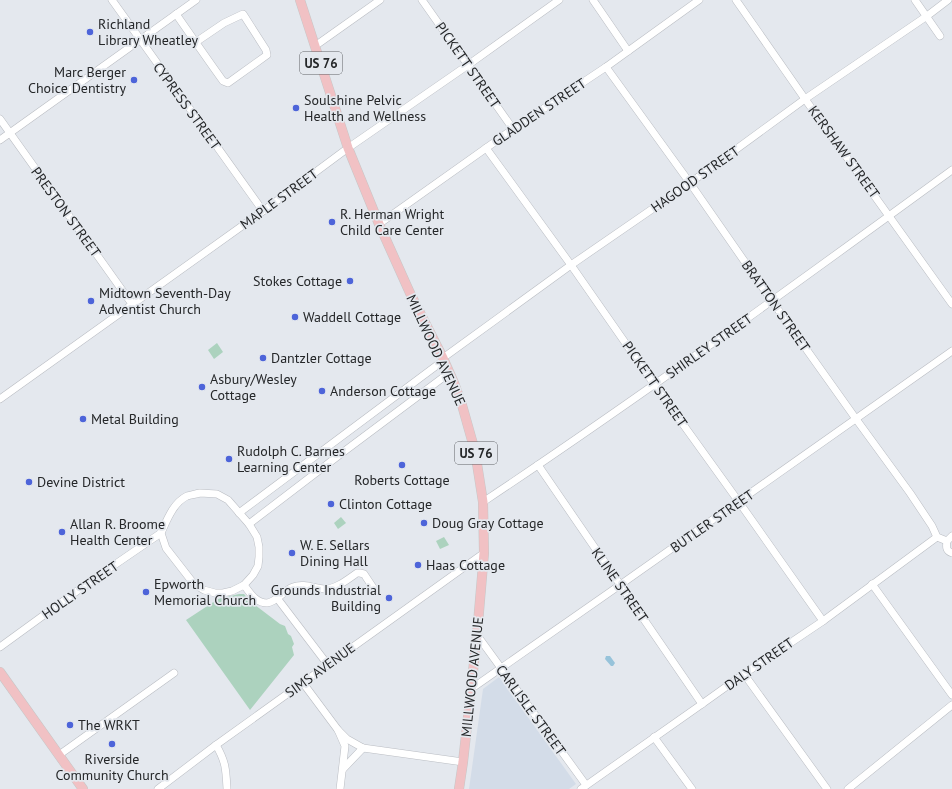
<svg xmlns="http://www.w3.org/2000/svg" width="952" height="789" font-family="'PT Sans',sans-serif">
<rect width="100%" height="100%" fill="#e4e8ee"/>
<path fill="#d3dce8" d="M499 677 576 784 569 789H469L483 689Z"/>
<g fill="#acd2be">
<path d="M217 343 223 352 214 359 208 350Z"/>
<path d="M341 517 346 523 338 529 334 523Z"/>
<path d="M444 537 449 545 440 549 436 541Z"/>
<path d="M239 594H244L251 602 280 624 285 626 288 634 291 636 294 644 292 647 294 655 250 710 186 620 218 599Z"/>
</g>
<path fill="#97c3da" d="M606 656H610L615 663 613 666H611L605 659Z"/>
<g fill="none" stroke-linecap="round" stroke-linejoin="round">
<defs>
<g id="minor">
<path d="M112 0 263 211"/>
<path d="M422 0 513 129"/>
<path d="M593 0 628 51"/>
<path d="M736 0 805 99 952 304"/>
<path d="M915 0 940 36"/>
<path d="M176 14C192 37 207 59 223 81L228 83 267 55 266 50 243 14 224 23 196 42"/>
<path d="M315 46 380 0"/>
<path d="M606 67 690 183 772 301 856 419 910 493 932 526 937 537 947 541"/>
<path d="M0 119 132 304"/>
<path d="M0 140 196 0"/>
<path d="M486 148 571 265 654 384 739 502 823 621"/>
<path d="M379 224 513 129 606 67 699 0"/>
<path d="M443 358 571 265 690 183 805 99 927 16 948 0"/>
<path d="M0 399 263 211 348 148 468 65 559 0"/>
<path d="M538 465 702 704"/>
<path d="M200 493 217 494 228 500 249 524 257 537 259 547V557L258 566 253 575 244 585 232 591 223 593H215L204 590 194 584 166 548 161 533C167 520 173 503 187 496 191 495 196 494 200 493Z"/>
<path d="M483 502C642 396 797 283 952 170"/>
<path d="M239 513 444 360"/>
<path d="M249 524 338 456 449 373"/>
<path d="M952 536 947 541C946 547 946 551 952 553"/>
<path d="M872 584 952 695"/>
<path d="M244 585C250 593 256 603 267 603 277 602 284 590 293 587 303 583 314 588 324 589 336 589 347 580 357 573H360L364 574 376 592"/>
<path d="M277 598 328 665"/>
<path d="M477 635 586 785"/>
<path d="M0 647 88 583 161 533"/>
<path d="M744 674 827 789"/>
<path d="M303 683 338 730 345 746 340 789"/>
<path d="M471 689 620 585 952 351"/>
<path d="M338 730 347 739 363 748 463 762"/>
<path d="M654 737 692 789"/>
<path d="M216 745C226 762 226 770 227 789"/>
<path d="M59 755 174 673"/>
<path d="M343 769 363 748"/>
<path d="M158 789 216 745 484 553"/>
<path d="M581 789 702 704 744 674 823 621 937 537"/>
<path d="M848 789 952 705"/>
</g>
<g id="major">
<path d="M300 0 348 148 379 224 410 293 443 358 454 383 462 405 475 451 483 502 484 553 477 635 463 762 459 789"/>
<path d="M0 672 83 789"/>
</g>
</defs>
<use href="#minor" stroke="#babdc3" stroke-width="8"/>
<use href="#major" stroke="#c6c7c7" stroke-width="10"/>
<use href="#minor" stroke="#fff" stroke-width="7"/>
<use href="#major" stroke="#f1c1c4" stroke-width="9"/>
</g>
<g fill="#4d64d9" stroke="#e4e8ee" stroke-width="1.5">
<circle cx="90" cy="32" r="4"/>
<circle cx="134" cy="80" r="4"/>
<circle cx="296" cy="108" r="4"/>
<circle cx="332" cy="222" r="4"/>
<circle cx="350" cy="281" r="4"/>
<circle cx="91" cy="301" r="4"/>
<circle cx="295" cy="317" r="4"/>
<circle cx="263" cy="358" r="4"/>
<circle cx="202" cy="387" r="4"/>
<circle cx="322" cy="391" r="4"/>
<circle cx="83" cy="419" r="4"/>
<circle cx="229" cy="459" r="4"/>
<circle cx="402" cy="465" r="4"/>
<circle cx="29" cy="482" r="4"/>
<circle cx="331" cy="504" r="4"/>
<circle cx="424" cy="523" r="4"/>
<circle cx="62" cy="532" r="4"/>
<circle cx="292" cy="553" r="4"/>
<circle cx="418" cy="565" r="4"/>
<circle cx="146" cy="592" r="4"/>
<circle cx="389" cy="598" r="4"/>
<circle cx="70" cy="725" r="4"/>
<circle cx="112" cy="744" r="4"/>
</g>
<g text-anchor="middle" stroke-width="3.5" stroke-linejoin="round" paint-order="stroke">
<g fill="#e4e8ee" stroke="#5e6164" stroke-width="1">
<rect x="300" y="52" width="42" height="22" rx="3"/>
<rect x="455" y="442" width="42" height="22" rx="3"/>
</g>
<g font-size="13" font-weight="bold" fill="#252729">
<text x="321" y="68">US 76</text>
<text x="476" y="458">US 76</text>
</g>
<g font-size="14" fill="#252729" stroke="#e4e8ee" text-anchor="start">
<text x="98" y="29">Richland<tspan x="98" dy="16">Library Wheatley</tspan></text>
<text x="126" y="77" text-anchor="end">Marc Berger<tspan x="126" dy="16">Choice Dentistry</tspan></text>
<text x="304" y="105">Soulshine Pelvic<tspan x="304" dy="16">Health and Wellness</tspan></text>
<text x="340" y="219">R. Herman Wright<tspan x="340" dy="16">Child Care Center</tspan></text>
<text x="342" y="286" text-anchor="end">Stokes Cottage</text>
<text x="99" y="298">Midtown Seventh-Day<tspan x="99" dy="16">Adventist Church</tspan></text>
<text x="303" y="322">Waddell Cottage</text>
<text x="271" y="363">Dantzler Cottage</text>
<text x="210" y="384">Asbury/Wesley<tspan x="210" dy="16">Cottage</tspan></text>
<text x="330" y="396">Anderson Cottage</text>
<text x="91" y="424">Metal Building</text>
<text x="237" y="456">Rudolph C. Barnes<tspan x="237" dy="16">Learning Center</tspan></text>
<text x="402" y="485" text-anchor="middle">Roberts Cottage</text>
<text x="37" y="487">Devine District</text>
<text x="339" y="509">Clinton Cottage</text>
<text x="432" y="528">Doug Gray Cottage</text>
<text x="70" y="529">Allan R. Broome<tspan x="70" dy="16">Health Center</tspan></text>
<text x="300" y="550">W. E. Sellars<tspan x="300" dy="16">Dining Hall</tspan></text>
<text x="426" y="570">Haas Cottage</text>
<text x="154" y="589">Epworth<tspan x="154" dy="16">Memorial Church</tspan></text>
<text x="381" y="595" text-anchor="end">Grounds Industrial<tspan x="381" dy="16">Building</tspan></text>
<text x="78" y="730">The WRKT</text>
<text x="112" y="764" text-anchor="middle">Riverside<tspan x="112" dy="16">Community Church</tspan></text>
</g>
<g font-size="14" fill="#252729" stroke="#e4e8ee">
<text transform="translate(468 65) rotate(55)" y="5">PICKETT STREET</text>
<text transform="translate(187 106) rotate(54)" y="5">CYPRESS STREET</text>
<text transform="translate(539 112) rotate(-34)" y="5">GLADDEN STREET</text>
<text transform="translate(844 152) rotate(54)" y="5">KERSHAW STREET</text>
<text transform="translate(695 179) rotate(-35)" y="5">HAGOOD STREET</text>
<text transform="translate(279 199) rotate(-36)" y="5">MAPLE STREET</text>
<text transform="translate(66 212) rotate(54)" y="5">PRESTON STREET</text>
<text transform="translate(776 306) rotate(55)" y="5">BRATTON STREET</text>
<text transform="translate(709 346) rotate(-35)" y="5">SHIRLEY STREET</text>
<text transform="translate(436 350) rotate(65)" y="5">MILLWOOD AVENUE</text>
<text transform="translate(655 384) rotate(55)" y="5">PICKETT STREET</text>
<text transform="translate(712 521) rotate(-35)" y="5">BUTLER STREET</text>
<text transform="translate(620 585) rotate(55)" y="5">KLINE STREET</text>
<text transform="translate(80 590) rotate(-35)" y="5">HOLLY STREET</text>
<text transform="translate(759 664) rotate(-35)" y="5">DALY STREET</text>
<text transform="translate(320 670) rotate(-36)" y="5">SIMS AVENUE</text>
<text transform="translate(472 677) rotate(-84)" y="5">MILLWOOD AVENUE</text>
<text transform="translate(531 710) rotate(54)" y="5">CARLISLE STREET</text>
</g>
</g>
</svg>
